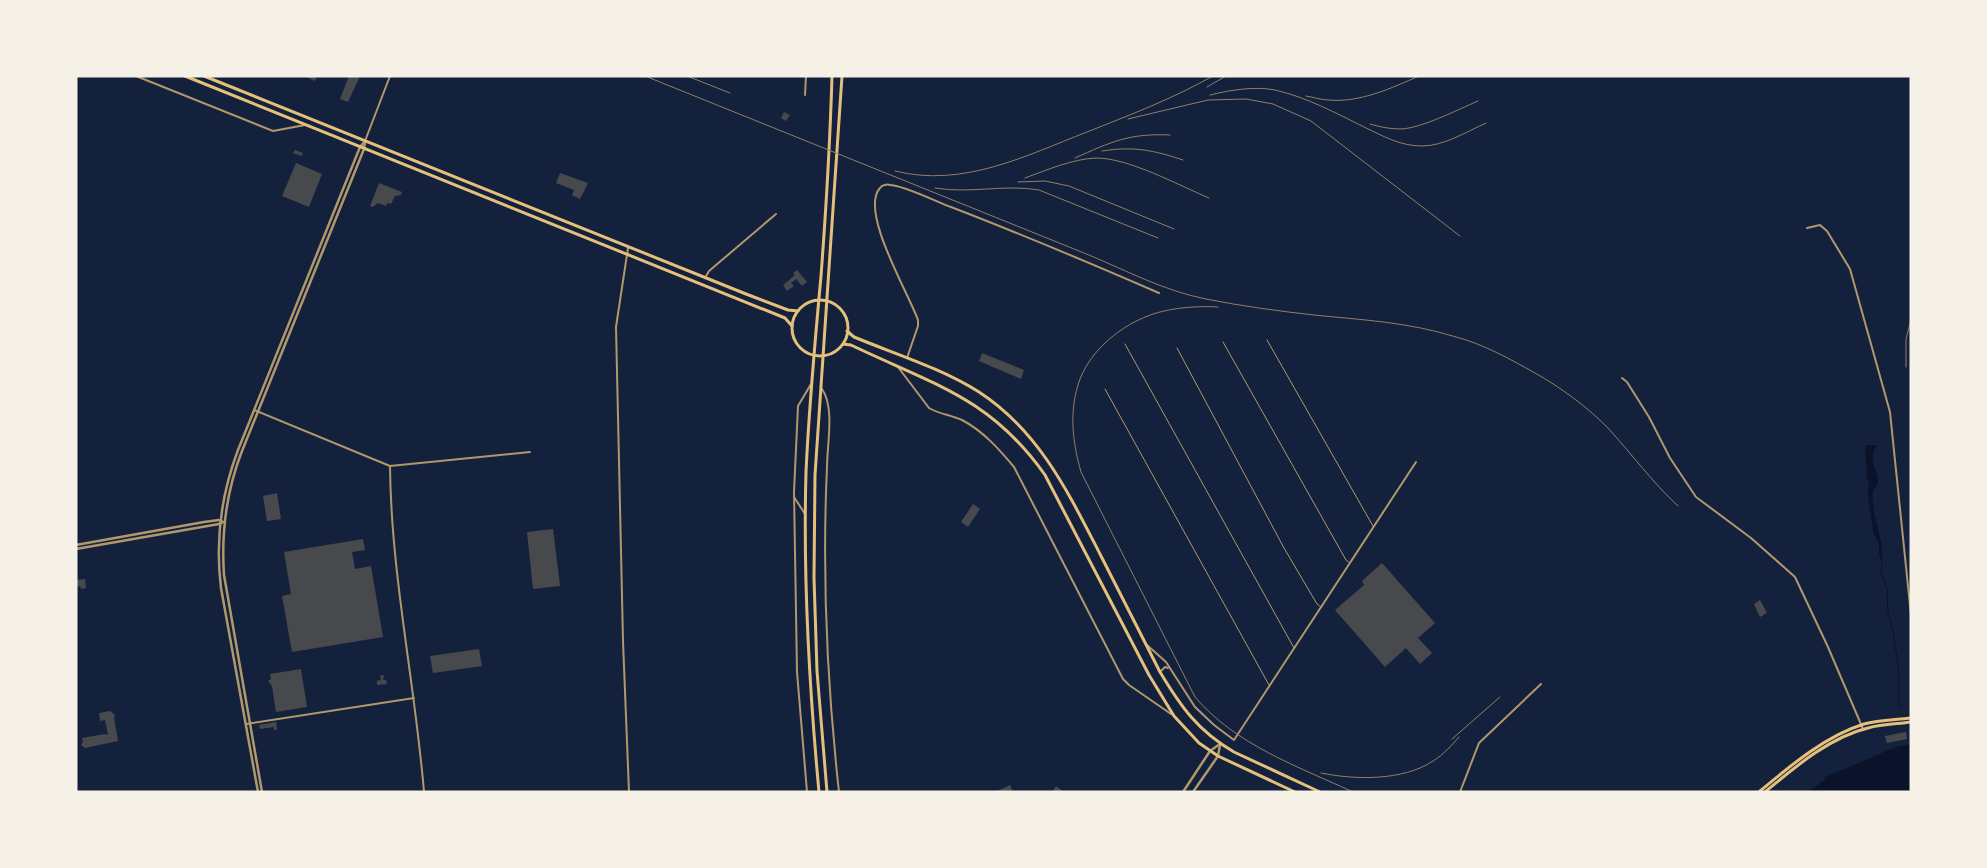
<svg xmlns="http://www.w3.org/2000/svg" width="1987" height="868" font-family="'Noto Serif',serif">
<rect width="100%" height="100%" fill="#14213d"/>
<g fill="#0b132b">
<path d="M1865 445H1877C1863 463 1888 477 1873 491 1870 514 1885 538 1882 564L1879 553V543L1873 532 1868 494 1869 481 1867 478Z"/>
<path d="M1911 744V792H1808L1824 780 1825 777 1896 747Z"/>
</g>
<g fill="none" stroke-linecap="round" stroke-linejoin="round">
<path stroke="#0b132b" stroke-width="1" d="M1882 564 1881 572 1887 589 1888 613 1893 630 1899 673V707"/>
</g>
<g fill="#48494c">
<path d="M304 76H317L315 81Z"/>
<path d="M349 76H360L348 102 340 99Z"/>
<path d="M784 112 790 115 786 121 781 118Z"/>
<path d="M295 150 303 153 302 156 293 153Z"/>
<path d="M296 163 322 174 309 207 282 196Z"/>
<path d="M560 173 588 183 580 199 572 195 574 190 556 183Z"/>
<path d="M379 183 402 192 401 195 395 196 391 204 387 203 386 206 378 203 373 207 370 206Z"/>
<path d="M797 270 807 282 802 286 796 279 791 283 794 286 787 291 783 285 795 275 793 273Z"/>
<path d="M982 353 1024 370 1021 379 979 361Z"/>
<path d="M277 493 281 519 267 521 263 496Z"/>
<path d="M973 504 980 509 968 527 961 522Z"/>
<path d="M553 529 560 586 533 589 527 532Z"/>
<path d="M363 539 365 550 352 552 355 569 371 566 383 637 292 652 282 596 291 594 284 552Z"/>
<path d="M1382 563 1435 623 1418 638 1432 653 1420 664 1406 648 1385 667 1335 610 1364 585 1362 581Z"/>
<path d="M85 579 86 588 81 589 80 586 76 587V580Z"/>
<path d="M1760 600 1767 613 1760 617 1754 604Z"/>
<path d="M479 649 482 666 433 673 430 656Z"/>
<path d="M301 669 307 707 276 712 272 686 268 681 271 679 270 674Z"/>
<path d="M384 675 383 680H386L387 684 377 685V681L381 680 380 676Z"/>
<path d="M110 711 115 715 114 717 118 741 85 748 81 745 83 742 82 738 105 734 108 735 105 720 100 721 99 713Z"/>
<path d="M276 722 277 730H274V727L260 729 259 725Z"/>
<path d="M1906 732 1907 739 1887 743 1885 736Z"/>
<path d="M1010 785 1013 792H995Z"/>
<path d="M1056 786 1064 792H1052Z"/>
</g>
<g fill="none" stroke-linecap="round" stroke-linejoin="round">
<g stroke="#b1986c" stroke-width="1">
<path d="M1267 340 1373 526"/>
<path d="M1223 342 1346 560 1350 563"/>
<path d="M1125 344 1294 648"/>
<path d="M1177 348 1284 548 1317 604 1321 607"/>
<path d="M1105 389 1269 685"/>
</g>
<g stroke="#b1986c" stroke-width="2">
<path d="M136 76 273 131 305 125"/>
<path d="M805 95 806 76"/>
<path d="M365 141 390 76"/>
<path d="M1807 228 1820 225 1827 231 1850 269 1890 412 1911 615"/>
<path d="M628 248 616 327 623 641 629 792"/>
<path d="M705 278 709 271 776 214"/>
<path d="M907 358 918 326V320C909 294 859 211 880 188 882 185 887 184 890 185 903 185 937 202 951 207 1021 234 1090 263 1159 293"/>
<path d="M898 367 929 408C939 414 951 415 962 420 983 431 999 449 1014 467L1123 679 1129 685 1171 714"/>
<path d="M1622 378 1627 382 1649 417 1670 458 1696 497 1751 538 1795 577 1828 647 1863 729"/>
<path d="M822 389C835 408 827 444 827 467 822 575 827 684 839 792"/>
<path d="M254 410 390 466 530 452"/>
<path d="M390 466C391 575 415 683 424 792"/>
<path d="M794 497 805 514"/>
<path d="M1147 645 1166 662 1195 707 1214 725 1234 740 1416 462"/>
<path d="M1161 671 1165 667 1168 668"/>
<path d="M246 724 414 698"/>
<path d="M807 792 797 672 794 492 798 406 811 384"/>
<path d="M1460 792 1479 743 1541 684"/>
</g>
<g stroke="#b1986c" stroke-width="2.5">
<path d="M76 545 204 522 219 520 223 522"/>
<path d="M76 549 219 524 223 522"/>
<path d="M258 792 221 588C215 540 221 495 238 450L360 147 365 141"/>
<path d="M262 792 224 575C221 531 226 492 242 451L364 149 365 142"/>
<path d="M1183 792 1210 751 1220 744"/>
<path d="M1193 792 1218 756 1220 745"/>
</g>
<g stroke="#e5c07b" stroke-width="3">
<path d="M847 331 854 337C895 354 941 368 979 392 1039 431 1068 492 1100 554 1120 593 1140 633 1160 672 1181 707 1198 731 1234 752L1320 792"/>
<path d="M843 344 851 345C932 384 990 397 1045 475L1149 675 1174 716 1199 743 1218 756 1295 792"/>
</g>
<g stroke="#e5c07b" stroke-width="3">
<path d="M185 76 785 318 792 326"/>
<path d="M204 76 746 294 788 310 798 311"/>
<circle cx="820" cy="328" r="28"/>
<path d="M819 792C809 685 803 578 806 472 809 406 815 341 821 276 826 210 830 143 832 76"/>
<path d="M827 792 817 671 814 578 815 475 842 76"/>
<path d="M1759 792C1790 766 1825 736 1864 724 1879 720 1895 720 1911 718"/>
<path d="M1765 792C1795 767 1830 737 1868 728 1882 724 1897 724 1911 722"/>
</g>
<g stroke="#918062" stroke-width="1">
<path d="M645 76 1089 255C1127 271 1165 291 1206 299 1241 306 1278 311 1314 315 1363 320 1408 322 1456 337 1483 344 1510 359 1535 373 1560 387 1586 406 1607 427 1631 453 1652 482 1678 506"/>
<path d="M687 76 730 93"/>
<path d="M1207 87 1226 76"/>
<path d="M1210 95C1230 90 1255 86 1275 90 1306 97 1336 113 1364 127 1383 136 1400 146 1422 146 1444 146 1466 132 1486 123"/>
<path d="M1306 96C1313 97 1321 100 1329 100 1359 103 1392 88 1419 76"/>
<path d="M1128 119 1208 100 1246 99 1273 104 1311 121 1460 236"/>
<path d="M1370 124C1380 127 1390 129 1401 129 1422 128 1457 110 1478 101"/>
<path d="M1102 151C1133 146 1153 150 1183 160"/>
<path d="M1075 158C1111 142 1129 133 1170 135"/>
<path d="M895 171C963 188 1025 156 1087 132 1130 115 1172 99 1213 76"/>
<path d="M1025 178C1047 170 1072 159 1096 158 1129 158 1178 185 1209 198"/>
<path d="M1018 182 1045 181 1069 186 1174 229"/>
<path d="M935 188C970 194 1004 184 1039 190L1158 238"/>
<path d="M1218 307C1200 306 1182 307 1164 311 1128 319 1089 348 1078 385 1069 414 1073 444 1081 472L1195 697C1236 745 1297 766 1353 792"/>
<path d="M1906 367V339L1911 320"/>
<path d="M1452 739 1500 697"/>
<path d="M1321 773C1355 780 1403 781 1433 761 1443 755 1451 746 1459 737"/>
</g>
</g>
<rect width="1987" height="868" fill="none" stroke="#f6f1e7" stroke-width="155"/>
</svg>
